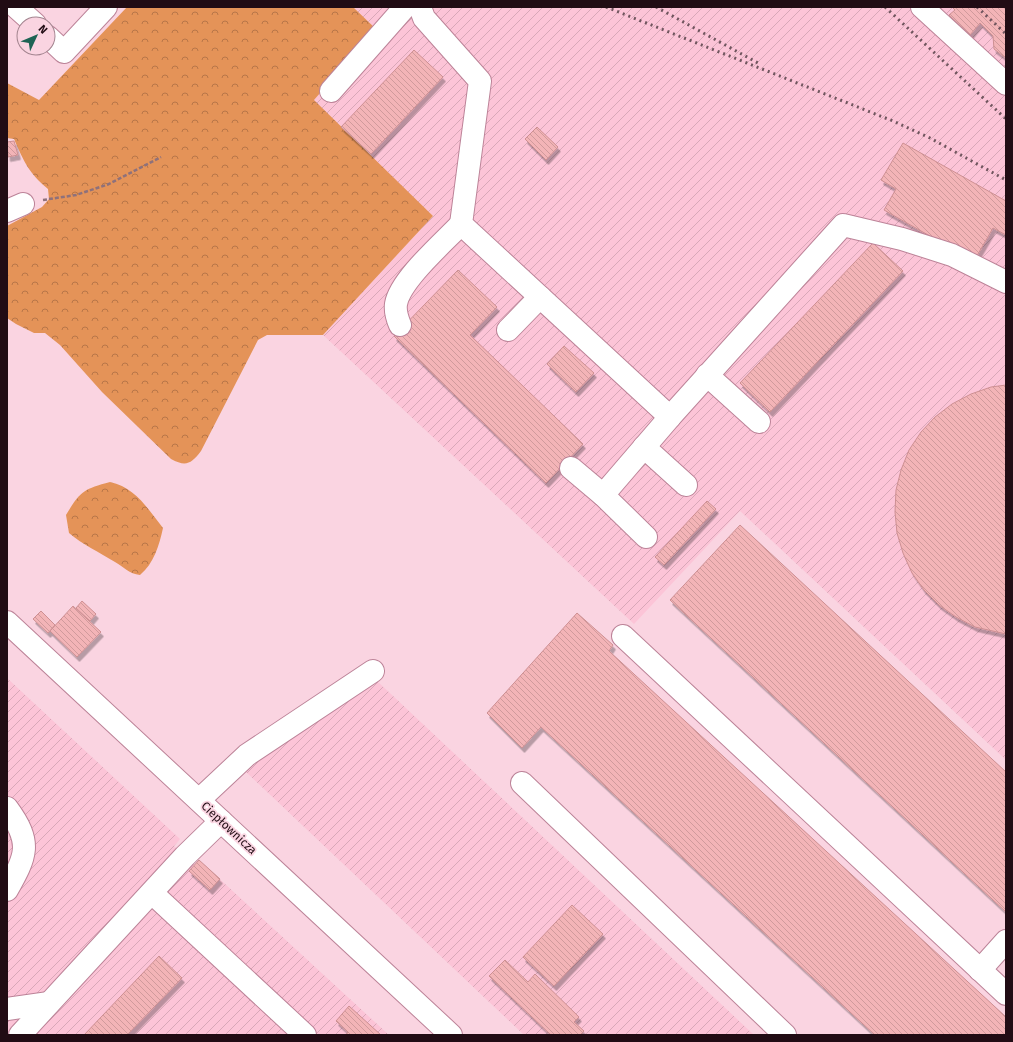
<svg xmlns="http://www.w3.org/2000/svg" width="1013" height="1042" font-family="'Fira Sans',sans-serif">
<defs>
<pattern id="industrial-furrows" width="10" height="10" patternUnits="userSpaceOnUse"><rect width="10" height="10" fill="#fcc4d7"/><path d="M-1 1l2-2M0 10L10 0M9 11l2-2" fill="none" stroke="#d8a7b8"/></pattern>
<pattern id="forest-crowns" width="20" height="18" patternUnits="userSpaceOnUse"><rect width="20" height="18" fill="#e49358"/><path d="M2 6a3 3 0 1 1 6 0M12 15a3 3 0 1 1 6 0" fill="none" stroke="#b87648"/></pattern>
<pattern id="building-back-hatch" width="6" height="6" patternUnits="userSpaceOnUse"><rect width="6" height="6" fill="#f3b4b7"/><path d="M-1 5l2 2M0 0l6 6M5-1l2 2" fill="none" stroke="#d09a9c"/></pattern>
<filter id="shadow"><feDropShadow dx="2.5" dy="4.5" stdDeviation="0" flood-color="#0004"/></filter>
</defs>
<rect width="100%" height="100%" fill="#fad4e1"/>
<g fill="url(#industrial-furrows)">
<path d="M353 7H1006V760L740 511 634 624 323 335 433 216 369 156 370 154 314 100 376 29Z"/>
<path d="M7 678 180 839 174 846 185 856 195 865 199 860 389 1035H7Z"/>
<path d="M376 680 754 1035H524L245 771Z"/>
</g>
<g fill="url(#forest-crowns)">
<path d="M127 7H353L376 29 314 100 433 216 323 335H267L258 340 201 451C191 464 186 467 171 459L102 392 60 345 45 333H34L16 324 7 318V226L42 207 49 199 48 189C29 173 24 162 14 139L7 138V83L39 100Z"/>
<path d="M110 482C135 487 148 509 163 528 159 546 154 563 140 575 129 574 124 567 115 562 99 552 83 545 69 533L66 515C80 492 83 489 110 482Z"/>
</g>
<g fill="url(#building-back-hatch)" stroke="#cd8f92" filter="url(#shadow)">
<path d="M952 7H1006V58L994 49 993 36 980 23 970 35 949 15 955 10Z"/>
<path d="M414 50 443 77 371 154 341 127Z"/>
<path d="M537 127 558 147 546 160 525 139Z"/>
<path d="M14 141 18 155 8 157 7 142Z"/>
<path d="M903 143 1006 201V235L993 228 974 261 884 210 896 189 881 180Z"/>
<path d="M873 243 903 271 770 412 740 383Z"/>
<path d="M458 270 497 307 470 335 583 444 546 483 394 336Z"/>
<path d="M564 346 594 373 576 392 547 364Z"/>
<path d="M1006 385V634L975 627 956 617 939 605 924 590 912 573 903 553 897 533 895 512 896 490 901 470 909 450 921 432 935 417 952 404 971 394 991 387Z"/>
<path d="M707 501 716 509 664 565 655 557Z"/>
<path d="M740 525 1006 772V912L670 600Z"/>
<path d="M82 601 96 614 90 621 76 608Z"/>
<path d="M73 606 101 632 77 657 50 631Z"/>
<path d="M41 611 55 625 48 633 33 619Z"/>
<path d="M577 613 613 645 609 651 1006 1017V1035H875L541 727 522 748 487 713Z"/>
<path d="M199 860 220 879 210 890 189 871Z"/>
<path d="M572 905 603 934 554 986 523 957Z"/>
<path d="M159 956 182 978 127 1035H84Z"/>
<path d="M505 960 528 982 535 974 579 1017 574 1022 584 1031 580 1035H551L489 976Z"/>
<path d="M349 1006 381 1035H346L348 1032 336 1021Z"/>
</g>
<g fill="none" stroke-linecap="round" stroke-linejoin="round">
<defs>
<g id="minor">
<path d="M16 7 35 24"/>
<path d="M420 7 424 18 480 81 461 224 670 417 843 225 902 239 952 255 1006 282"/>
<path d="M922 7 1006 84"/>
<path d="M48 37 64 52 106 7"/>
<path d="M331 91 405 7"/>
<path d="M7 211 23 204"/>
<path d="M400 325C397 318 395 311 396 304 400 280 444 242 461 224"/>
<path d="M508 330 540 297"/>
<path d="M707 375 759 422"/>
<path d="M644 447 686 485"/>
<path d="M571 468 603 495 670 417"/>
<path d="M603 495 646 537"/>
<path d="M7 622 451 1035"/>
<path d="M623 636 1006 994"/>
<path d="M522 783 785 1035"/>
<path d="M199 800 247 755 373 671"/>
<path d="M7 808C33 843 26 856 7 890"/>
<path d="M152 893 305 1035"/>
<path d="M980 970 1006 941"/>
<path d="M7 1009 49 1003"/>
<path d="M20 1035 185 856 221 821"/>
</g>
</defs>
<use href="#minor" stroke="#bc8398" stroke-width="24"/>
<path stroke="#8e717b" stroke-width="2.5" stroke-dasharray="4 2" stroke-linecap="butt" d="M43 200 76 195 109 184 161 157"/>
<use href="#minor" stroke="#fff" stroke-width="22"/>
<g stroke="#70555e" stroke-width="3" stroke-dasharray="2 4" stroke-linecap="butt">
<path d="M606 7 893 121 930 138 1006 180"/>
<path d="M656 7 758 63"/>
<path d="M885 7 1006 119"/>
<path d="M977 7 1006 34"/>
</g>
</g>
<g text-anchor="middle" stroke-width="3.5" stroke-linejoin="round" paint-order="stroke">
<g font-size="12" fill="#210c14" stroke="#fad4e1">
<text transform="translate(229 828) rotate(43)" y="4">Ciepłownicza</text>
</g>
</g>
<rect width="1013" height="1042" fill="none" stroke="#210c14" stroke-width="16"/>
<g transform="translate(36 36) rotate(46)"><circle r="19" fill="#fad4e1" stroke="#a3848f"/>
<path d="M0-3L7 15L0 10L-7 15Z" fill="#1e6354"/>
<text y="-6" font-size="11" font-weight="bold" text-anchor="middle" fill="#210c14">N</text>
</g>
</svg>
